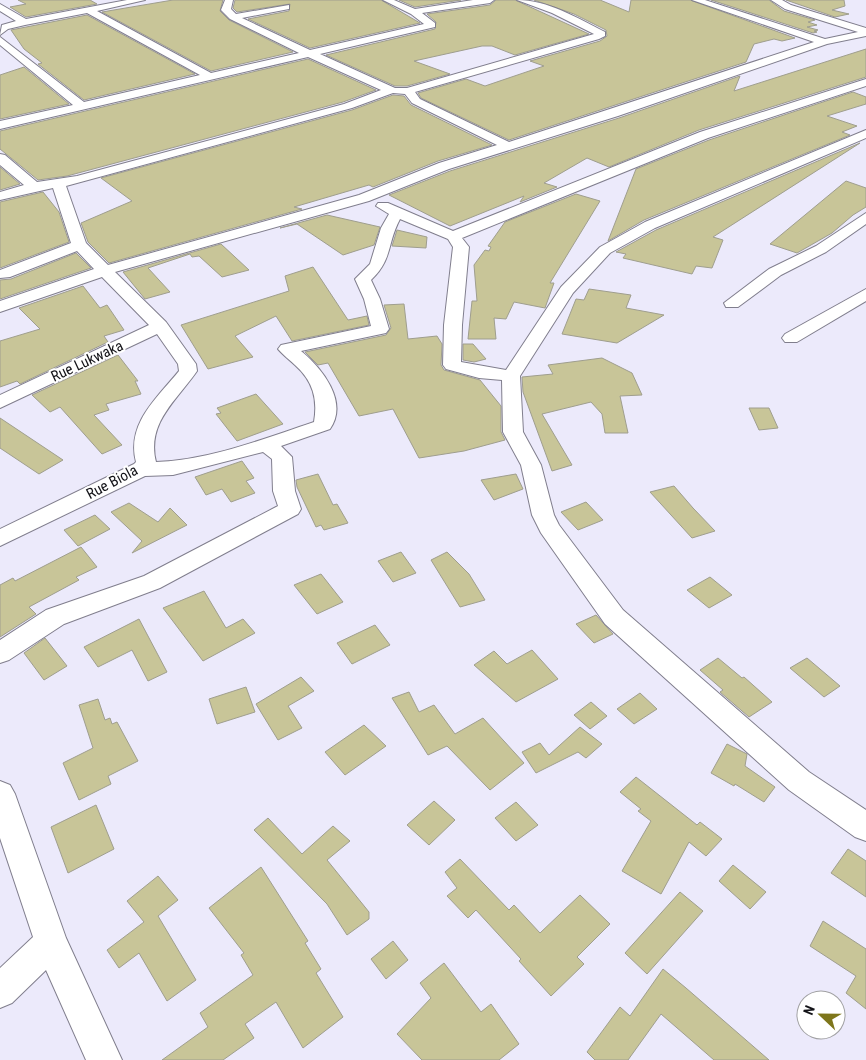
<svg xmlns="http://www.w3.org/2000/svg" width="866" height="1060" font-family="'Roboto Condensed',sans-serif">
<rect width="100%" height="100%" fill="#eceafb"/>
<g fill="#c8c598" stroke="#9f9e8e">
<path d="M18 0H90L97 4 26 17 10 7 26 4Z"/>
<path d="M173 0H223L220 11 229 20 293 52 211 71 102 12Z"/>
<path d="M235 0H381L420 23 310 48 248 19 289 11 290 4 237 12 233 8Z"/>
<path d="M399 0H461L415 7Z"/>
<path d="M496 0H515L589 34 515 55 492 46H482L414 61 450 74 407 86H395L326 55 435 29 436 22 427 14 490 5Z"/>
<path d="M534 0H600L629 12 631 0H690L795 38 782 41 774 39 754 44 746 62 509 140 421 98 418 93 466 79 485 86 544 66 530 61 600 41 607 36 606 30 574 14Z"/>
<path d="M711 0H769L784 11 815 20 808 22 817 25 807 27 818 30 814 31 817 32 813 33Z"/>
<path d="M786 0H844L845 6 832 10 849 14 835 17Z"/>
<path d="M87 15 195 74 84 100 38 64 42 63 24 49 11 30Z"/>
<path d="M866 49V77L699 130 609 167 587 158 544 183 557 187 520 202 524 196 450 226 389 195 450 171 619 118 740 76 734 91Z"/>
<path d="M308 59 376 90 343 102 67 176 38 180 0 149V131Z"/>
<path d="M24 67 69 104 0 119V75Z"/>
<path d="M853 92 866 97V104L827 116 857 126 842 132 850 135 644 220 608 241 636 169 709 140Z"/>
<path d="M393 95 404 96 411 105 492 145 438 161 373 187 369 185 294 207 302 209 109 263 88 242 81 223 132 201 101 178 352 110Z"/>
<path d="M860 143 713 237 723 240 712 268 696 266 692 274 623 258 626 254 616 252 656 230Z"/>
<path d="M0 167 20 184 0 190Z"/>
<path d="M846 181 866 188V207L853 215 832 233 797 253 770 244Z"/>
<path d="M43 192 59 212 69 242 0 268V202Z"/>
<path d="M576 194 600 201 550 283H554L545 308 514 302 506 319 494 318 496 339H468L472 301H477L474 265 485 250 489 251 491 247 488 246 505 222Z"/>
<path d="M327 215 380 227 374 245 343 255 297 224 280 228Z"/>
<path d="M397 230 427 237 426 248 392 246Z"/>
<path d="M221 244 249 270 222 277 199 256 192 257 190 254 148 268 170 292 145 299 123 272Z"/>
<path d="M76 253 91 268 0 299V280L11 279Z"/>
<path d="M313 267 348 320 367 316 369 325 292 341 276 316 235 336 253 357 208 369 181 325 289 291 285 276Z"/>
<path d="M83 286 100 308 107 305 124 330 104 336 108 342 20 384 17 381 0 387V341L40 329 19 308Z"/>
<path d="M589 289 631 295 626 308 664 315 617 343 562 334 576 299 584 300Z"/>
<path d="M404 304 408 339 437 336 442 344 441 365 444 370 480 380 501 406V432L505 440 464 451 419 458 393 409 359 416 328 363 318 365 305 352 386 335 391 328 384 305Z"/>
<path d="M463 344H473L486 359 474 362 463 360Z"/>
<path d="M118 355 138 381H135L141 394 106 404 109 410 94 415 122 445 102 454 60 407 50 412 32 395Z"/>
<path d="M602 358 632 373 642 395 620 396 628 433H605L602 414 591 402 542 414 572 465 552 471 523 392 522 377 553 374 548 365Z"/>
<path d="M256 394 283 424 237 441 216 414 221 413 217 408Z"/>
<path d="M749 408H769L778 428 759 430Z"/>
<path d="M0 418 63 460 39 474 0 448Z"/>
<path d="M242 461 254 478 246 481 255 493 231 502 222 489 206 495 195 477Z"/>
<path d="M318 474 333 505 337 504 348 523 324 530 321 525 316 527 297 487 296 480Z"/>
<path d="M516 474 523 489 494 500 481 480Z"/>
<path d="M674 486 693 508 715 531 692 538 650 492Z"/>
<path d="M586 502 603 520 578 530 561 512Z"/>
<path d="M129 503 158 522 170 508 187 525 132 553 142 541 111 512Z"/>
<path d="M95 515 110 529 78 546 64 530Z"/>
<path d="M81 547 97 567 76 577 79 580 29 607 36 614 0 637V585L13 578 15 581Z"/>
<path d="M401 552 416 573 393 582 378 561Z"/>
<path d="M447 552 469 574 485 600 460 607 431 560Z"/>
<path d="M321 574 343 602 317 614 294 585Z"/>
<path d="M710 577 732 595 709 608 687 590Z"/>
<path d="M204 591 226 628 243 619 255 633 203 661 163 608Z"/>
<path d="M596 615 613 634 594 643 576 624Z"/>
<path d="M139 619 167 672 148 681 132 650 98 667 84 647Z"/>
<path d="M375 625 390 645 352 664 337 643Z"/>
<path d="M45 638 67 666 44 680 24 653Z"/>
<path d="M532 650 558 679 516 702 474 665 494 651 507 664Z"/>
<path d="M718 658 742 678 744 677 772 702 749 717 720 692 723 690 700 670Z"/>
<path d="M807 658 840 686 824 697 790 668Z"/>
<path d="M301 677 314 691 288 706 302 728 278 740 256 704Z"/>
<path d="M246 687 255 712 217 724 209 699Z"/>
<path d="M409 692 419 712 434 705 455 734 483 718 524 763 490 790 447 746 428 755 392 698Z"/>
<path d="M640 693 657 709 634 724 617 709Z"/>
<path d="M98 699 105 720 110 718 112 724 117 722 138 761 108 776 111 784 79 800 63 763 93 748 79 705Z"/>
<path d="M591 702 607 716 590 729 574 715Z"/>
<path d="M364 725 386 746 345 775 325 752Z"/>
<path d="M580 727 602 744 586 758 578 752 536 773 522 752 540 743 549 755Z"/>
<path d="M727 744 747 754 745 766 775 787 764 802 735 784 734 786 711 773Z"/>
<path d="M636 777 697 825 700 822 722 839 706 856 689 842 661 894 622 871 651 821 638 811 641 809 620 792Z"/>
<path d="M434 801 455 820 429 845 407 825Z"/>
<path d="M516 802 538 825 516 841 495 818Z"/>
<path d="M96 805 114 849 68 873 51 827Z"/>
<path d="M268 818 302 854 333 826 350 841 327 860 369 912V919L347 935 327 904 254 830Z"/>
<path d="M848 849 866 861V897L831 873Z"/>
<path d="M460 859 509 910 514 905 540 933 580 895 610 924 577 957 584 964 551 996 519 961 521 959 476 910 468 918 447 896 457 888 445 872Z"/>
<path d="M733 865 766 892 750 909 719 881Z"/>
<path d="M261 867 308 941 305 943 321 969 316 973 343 1017 303 1048 276 1002 245 1024 254 1038 223 1060H162L208 1027 200 1013 253 975 241 955 244 953 209 908Z"/>
<path d="M158 876 178 900 158 916 196 980 167 1001 139 953 119 968 107 950 144 922 127 901Z"/>
<path d="M680 892 703 911 647 974 625 953Z"/>
<path d="M823 921 866 949V1009L846 993 856 976 810 946Z"/>
<path d="M393 941 408 960 386 979 371 959Z"/>
<path d="M444 963 481 1012 491 1004 519 1044 499 1060H422L397 1034 431 998 420 983Z"/>
<path d="M663 969 686 988 769 1060H714L661 1014 628 1060H595L587 1052 620 1007 630 1016Z"/>
</g>
<g fill="none" stroke-linecap="round" stroke-linejoin="round">
<defs>
<g id="street">
<path d="M127 0H145L97 11 211 73 299 53 230 19 221 10 225 0H233L231 9 236 14 289 5V9L242 18 310 50 424 24 411 14 383 0H394L415 9 473 0H494L490 3 422 13 435 23V27L320 54 395 88H407L594 34 552 13 517 0C548 0 577 18 605 32V36L599 39 415 92 420 99 509 142 814 42 692 0H705L825 39 858 32 785 9 771 0H782L791 5 866 28V36L827 44 618 116 449 169 369 201 115 272 166 322 196 364 197 371C177 400 146 423 156 462 210 460 263 439 314 422 318 399 313 381 295 365 290 360 283 355 278 349L281 345 371 326 364 299 355 279 370 264 381 228 389 214 376 206 378 203H388L453 231 700 132 866 79V86L708 138 462 238 469 247 462 325 461 362 506 370 561 287 600 247 645 222 866 130V138L655 228 610 253 573 293 520 376 523 432 541 465 554 515 559 525 623 610 809 772 866 810V841L855 837 789 790 605 624 541 533 532 515 521 465 503 432 502 380 479 378 446 369 443 365 444 325 453 247 448 239 400 219C387 243 393 259 371 280L380 299 389 329 386 333 301 351C322 368 349 402 330 429L281 446 292 457 295 491 301 509 298 514 160 588 64 624 9 660 0 663V640L46 610 144 576 278 506 273 491 272 459 263 452 173 475 145 476 0 546V529L134 464 136 462C126 424 157 398 179 371L178 364 157 334 0 408V395L149 325 102 277 0 312V301L94 269 77 251 10 277 0 278V270L71 243 53 188 0 200V192L24 185 0 165V154L5 155 37 182 77 176 344 104 381 90 308 57 0 129V121L73 105 0 45V37L84 102 200 75 87 13 25 25 8 29 0 35 2 25 16 21 0 11V4L26 19ZM393 93 405 94 412 103 497 145 439 163 359 195 108 265 86 243 66 186 352 108Z"/>
<path d="M866 213V224L826 252 781 275 738 307H726L724 303 769 269 816 246Z"/>
<path d="M866 289V301L797 342H785L782 338 785 334Z"/>
<path d="M0 781 10 785 15 794 66 938 122 1060H86L46 970 12 1003 0 1008V968L33 937 0 838Z"/>
</g>
</defs>
<use href="#street" stroke="#807e8d" stroke-width="2"/>
<use href="#street" fill="#fff" fill-rule="evenodd"/>
</g>
<g text-anchor="middle" stroke-width="4" stroke-linejoin="round" paint-order="stroke">
<g font-size="15" fill="#131318" stroke="#fff">
<text transform="translate(87 361) rotate(-25)" y="5">Rue Lukwaka</text>
<text transform="translate(112 482) rotate(-28)" y="5">Rue Biola</text>
</g>
</g>
<g transform="translate(821 1015) rotate(292)"><circle r="24" fill="#ffffff" stroke="#a1a1a3"/>
<path d="M0-4L9 19L0 12L-9 19Z" fill="#7e761b"/>
<text y="-8" font-size="14" font-weight="bold" text-anchor="middle" fill="#131318">N</text>
</g>
</svg>
